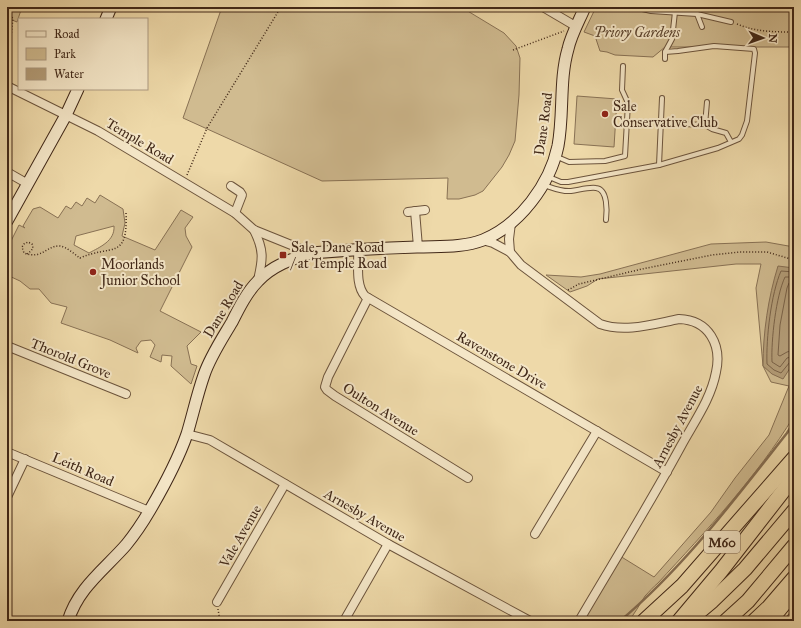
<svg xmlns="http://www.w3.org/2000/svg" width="801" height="628" font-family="'IM FELL Great Primer',serif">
<rect width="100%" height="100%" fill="#eed9a9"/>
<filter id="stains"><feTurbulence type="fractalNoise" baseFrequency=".005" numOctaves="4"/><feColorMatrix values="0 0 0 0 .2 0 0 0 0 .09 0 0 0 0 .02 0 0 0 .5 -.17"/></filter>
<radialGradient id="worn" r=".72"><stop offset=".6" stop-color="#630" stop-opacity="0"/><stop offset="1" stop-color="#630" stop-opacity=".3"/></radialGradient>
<g fill="#d0bb90" stroke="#887154" fill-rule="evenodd">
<path d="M7 7H22L17 22 7 18Z"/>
<path d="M222 7H461L504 33 516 46 520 58 519 95 515 141 509 155 502 167 483 191 475 195 459 199H447L448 178 322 181 183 118Z"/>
<path d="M596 7H794V47H665L653 57 615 55 607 52 600 51 595 36 584 32Z"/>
<path d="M577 96 617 99 614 147 574 144Z"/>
<path d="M100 195 123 209 125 223 122 236 155 250 181 210 193 217 185 228 186 236 192 247 160 311 201 332 187 346 191 364 197 366 191 384 171 366 172 356 162 355 161 362 150 357 155 345 151 340 141 341 136 348 138 353 110 340 61 323 67 307 51 303 39 289H30L20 281 7 275V249L19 225 25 228 23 226 33 209 40 207 58 218 66 206 71 209 76 202 82 206 87 198 95 203ZM114 226C115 241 100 247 89 253L74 245 76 236Z"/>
<path d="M766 242 794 247V416C757 477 706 531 658 583 653 587 649 592 645 596 639 605 635 614 628 621H580L620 556 654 577 711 512 735 478 769 435 789 386 771 382 763 366 756 288 761 264H736L598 279 587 286 570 292 546 275 581 277 600 274 711 244Z"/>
</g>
<path fill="#b39c77" stroke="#856d51" d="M778 266 794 268V362L783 379 772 374 763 366C763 333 768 298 778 266Z"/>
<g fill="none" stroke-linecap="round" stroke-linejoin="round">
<g stroke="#7a6247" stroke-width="1">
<path d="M794 272 781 271C771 294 766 338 767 364L774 370 781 373 790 362 794 361"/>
<path d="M794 277H785C776 296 771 340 772 362L780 367 787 358 794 356"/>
<path d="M794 283H789L787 288 780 325 778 355 780 356 787 352 794 350"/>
</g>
<g stroke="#856d51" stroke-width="2.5">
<path d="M791 367 794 369"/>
<path d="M620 621C684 567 735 499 787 433L794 422"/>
</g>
<defs>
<g id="lane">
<path d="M634 7 651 11 697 14 731 22"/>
<path d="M697 14 702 27"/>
<path d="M665 59V52L672 39 675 12"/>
<path d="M661 123 705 125 712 129 726 133 731 142"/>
<path d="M705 125 707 102"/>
<path d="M555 156 569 162 605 161 625 156 628 103 622 90 623 66"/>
<path d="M659 165 718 148 739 139 742 135 747 121 755 53 754 49 714 46 678 51 665 52"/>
<path d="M549 177 561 182H568L659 165 662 98"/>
<path d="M544 185C553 188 562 192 571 191 579 190 588 187 596 188 608 189 607 212 606 220"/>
</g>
<g id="street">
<path d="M543 7 577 27"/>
<path d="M7 86 98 131 235 213 254 230 311 253"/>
<path d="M7 172 28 184"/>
<path d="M231 186 240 192 242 195 235 213"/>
<path d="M415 211 418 247"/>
<path d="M408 212 425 210"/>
<path d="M254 230C264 250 263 259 258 280"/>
<path d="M482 240 493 243 510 252 521 265 600 324C625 333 653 324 679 319 709 320 722 345 716 372 711 399 694 422 681 446 649 505 613 563 579 621"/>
<path d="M358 250C359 264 355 285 365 296L667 472"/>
<path d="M510 252 509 239 511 223"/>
<path d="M368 298 328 377 325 387 327 390 335 396 468 478"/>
<path d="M7 346 126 394"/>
<path d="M187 434 210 440 388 544 530 621"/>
<path d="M7 452 149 511"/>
<path d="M7 497 25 459"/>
<path d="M535 534 597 431"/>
<path d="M217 602 285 484"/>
<path d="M69 618 77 621"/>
<path d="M344 621 388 544"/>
<path d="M789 621 794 615"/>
</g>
<g id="secondary">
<path d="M106 19 111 7"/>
<path d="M7 221 66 115 78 89"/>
<path d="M68 621C78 588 104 570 126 545 135 534 143 522 150 510 164 486 178 460 187 434 193 414 197 395 204 375 210 357 222 339 232 322 239 308 247 292 258 281 272 266 291 259 311 253 346 250 382 248 417 247 439 246 462 248 483 240 520 225 550 184 558 146 564 114 559 80 568 49 571 35 579 21 585 7"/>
</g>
<g id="highway">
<path d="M644 621 682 586 794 458"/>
<path d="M679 621 721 571 794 477"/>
<path d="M688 621 712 601 745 569 794 511"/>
<path d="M726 621 748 601 794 546"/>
<path d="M754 621 769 607 794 578"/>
<path d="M770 621 788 599"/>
</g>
</defs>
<use href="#lane" stroke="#6c543c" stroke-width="6"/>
<use href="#street" stroke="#6c543c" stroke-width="10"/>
<use href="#secondary" stroke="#402717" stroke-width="13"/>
<use href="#highway" stroke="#402717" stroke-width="16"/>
<g stroke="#402717" stroke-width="1.5" stroke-dasharray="1 2" stroke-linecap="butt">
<path d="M7 14 13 18 11 37 7 42"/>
<path d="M737 24C756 32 774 32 794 32"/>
<path d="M513 50 564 31"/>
<path d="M187 175 207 128 281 7"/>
<path d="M27 254 31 251 33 248 32 244 28 242 24 244 22 247 24 253C42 260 47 245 60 246 67 247 74 254 80 258 111 244 128 261 126 213"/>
<path d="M568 290 579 284 642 269 712 255 740 252H767L794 260"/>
<path d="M218 609 220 621"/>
</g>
<use href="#lane" stroke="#f4e6c7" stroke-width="4"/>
<use href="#street" stroke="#f4e6c7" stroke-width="8"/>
<use href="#secondary" stroke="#f4e6c7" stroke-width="11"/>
<use href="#highway" stroke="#eed9a9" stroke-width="14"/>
</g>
<g fill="#8f2418" stroke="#f4e6c7" stroke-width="1.5">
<circle cx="605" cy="114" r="4"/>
<rect x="279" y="251" width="8" height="8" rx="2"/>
<circle cx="93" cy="272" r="4"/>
</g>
<g text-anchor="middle" stroke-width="4" stroke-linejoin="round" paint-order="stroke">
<rect fill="#f4e6c7" stroke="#76604c" stroke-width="1" x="704" y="531" width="36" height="22" rx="3"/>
<g font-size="13" font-weight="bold" fill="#402717">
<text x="722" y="547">M60</text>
</g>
<g font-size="14" font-style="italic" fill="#5d452f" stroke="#f4e6c7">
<text x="637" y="37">Priory Gardens</text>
</g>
<g font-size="14" fill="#402717" stroke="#f4e6c7" text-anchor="start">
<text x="613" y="111">Sale<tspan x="613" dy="16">Conservative Club</tspan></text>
<text x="291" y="252">Sale, Dane Road<tspan x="291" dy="16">/ at Temple Road</tspan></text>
<text x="101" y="269">Moorlands<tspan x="101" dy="16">Junior School</tspan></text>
</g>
<g font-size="14" fill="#402717" stroke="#f4e6c7">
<text transform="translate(543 124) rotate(-82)" y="5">Dane Road</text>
<text transform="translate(140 141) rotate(31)" y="5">Temple Road</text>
<text transform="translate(223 309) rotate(-59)" y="5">Dane Road</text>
<text transform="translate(71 358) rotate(22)" y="5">Thorold Grove</text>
<text transform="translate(502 360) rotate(30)" y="5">Ravenstone Drive</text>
<text transform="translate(381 409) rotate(32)" y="5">Oulton Avenue</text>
<text transform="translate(677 426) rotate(-62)" y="5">Arnesby Avenue</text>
<text transform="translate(83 469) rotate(23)" y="5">Leith Road</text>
<text transform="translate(365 515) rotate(30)" y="5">Arnesby Avenue</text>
<text transform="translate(240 536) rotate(-60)" y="5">Vale Avenue</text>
</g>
</g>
<rect width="801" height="628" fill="none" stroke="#eed9a9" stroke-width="24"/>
<rect x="8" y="8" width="785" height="612" fill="none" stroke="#402717" stroke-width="2"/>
<rect x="12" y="12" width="777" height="604" fill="none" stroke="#402717"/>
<rect x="18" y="18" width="130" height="72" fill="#f4e6c7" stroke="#ac9a81"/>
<rect x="26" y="31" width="20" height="6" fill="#f4e6c7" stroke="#ac9a81"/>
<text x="54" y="38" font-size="12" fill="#402717">Road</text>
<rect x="26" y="48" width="20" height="12" fill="#d0bb90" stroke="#ac9a81"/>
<text x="54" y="58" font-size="12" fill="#402717">Park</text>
<rect x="26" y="68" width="20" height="12" fill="#b39c77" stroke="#ac9a81"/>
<text x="54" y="78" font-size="12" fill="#402717">Water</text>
<g transform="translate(763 38) rotate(92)" stroke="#f4e6c7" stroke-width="3" paint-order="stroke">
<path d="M0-3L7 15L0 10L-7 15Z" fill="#402717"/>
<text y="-6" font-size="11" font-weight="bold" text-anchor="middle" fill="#402717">N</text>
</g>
<rect width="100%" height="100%" filter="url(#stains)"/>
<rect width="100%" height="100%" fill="url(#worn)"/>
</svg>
